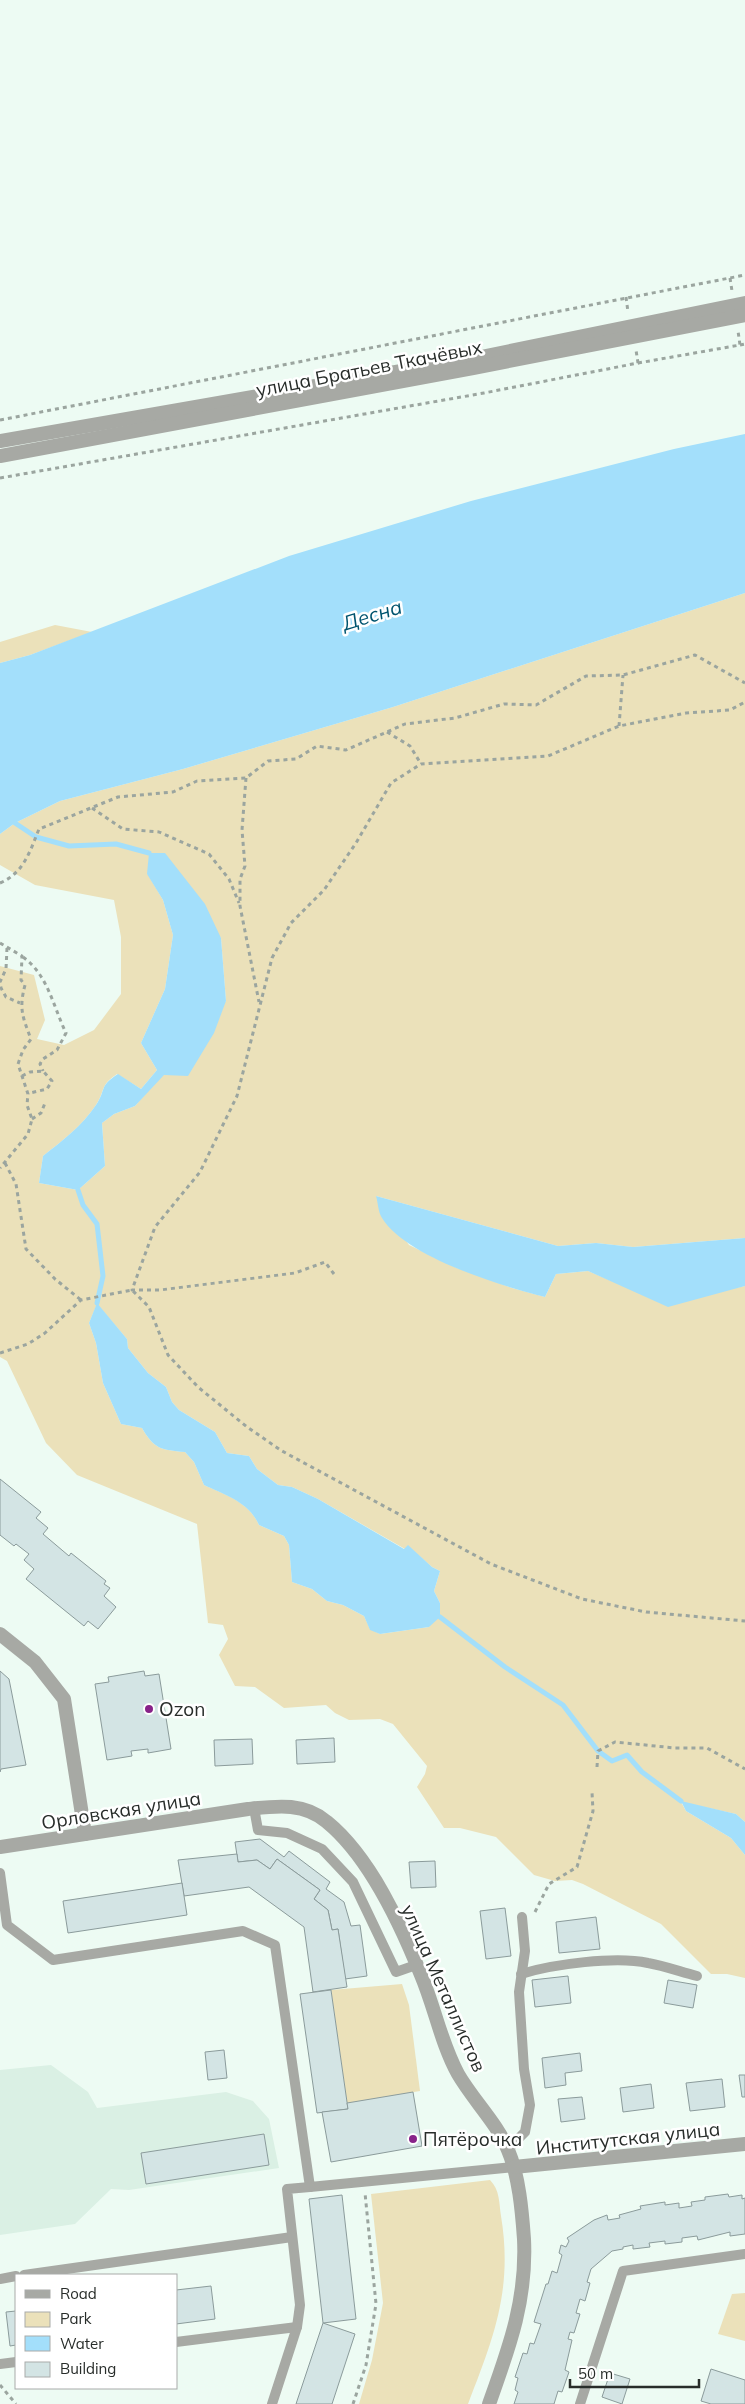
<svg xmlns="http://www.w3.org/2000/svg" width="745" height="2404" font-family="Mulish,sans-serif">
<rect width="100%" height="100%" fill="#edfbf3"/>
<path fill="#daf0e4" d="M51 2065 88 2092 97 2108 226 2092 253 2101 269 2119 279 2168 129 2190 111 2189 75 2224 0 2235V2070Z"/>
<g fill="#ebe1ba" fill-rule="evenodd">
<path d="M745 593V1238L633 1247 596 1243 558 1246 376 1196 409 1245 457 1268 512 1288 545 1297 556 1274 588 1271 614 1282 735 1288 745 1286V1822L736 1814 681 1802 686 1811 731 1838 745 1855V1978L727 1974H711L661 1924 583 1884 572 1880 555 1881 534 1875 496 1837 460 1828H444L417 1787 425 1774 427 1766 393 1724 380 1719 349 1720 335 1713 326 1705 284 1708 255 1687 235 1686 219 1655 228 1639 223 1625 208 1623 197 1524 77 1475 46 1443 7 1361 0 1357V966L34 975 45 1020 37 1039 64 1045 94 1030 121 994V937L114 900 35 885 0 865V834L15 823 60 801 183 769 393 707ZM147 873 221 938 226 1001 135 1106 114 1114 102 1123 105 1166 78 1190 39 1183 43 1156C62 1141 82 1126 96 1105 106 1090 99 1086 117 1074L141 1089 157 1070 141 1043 165 989 173 935 163 900ZM97 1304 127 1339 128 1348 148 1373 166 1387 172 1402 179 1410 215 1432 227 1453 249 1456 257 1469 278 1485 292 1487 318 1499 405 1549 408 1546 432 1567 440 1571 434 1591 440 1603 429 1627 380 1634 370 1629 364 1616 343 1605 327 1601 312 1589 292 1582 289 1545 284 1536 259 1525C249 1502 226 1495 204 1485L194 1462 185 1452C161 1450 154 1449 142 1428L121 1424 103 1383 96 1343 89 1323Z"/>
<path d="M55 625 92 632 30 655 0 663V642Z"/>
<path d="M402 1984 409 2005 420 2091 347 2103 331 1990Z"/>
<path d="M490 2180C500 2190 499 2203 501 2216 513 2289 494 2337 468 2404H359L372 2360 383 2303 371 2194Z"/>
<path d="M745 2293V2341L718 2334 732 2294Z"/>
</g>
<g fill="#a3dffb">
<path d="M745 434V593L393 707 183 769 60 801 15 823 0 834V663L30 655 289 556 471 501 674 449Z"/>
<path d="M149 853H165L205 904 221 938 226 1001 214 1033 188 1076 164 1075 135 1106 114 1114 102 1123 105 1166 78 1190 39 1183 43 1156C62 1141 82 1126 96 1105 107 1089 98 1087 118 1074L141 1089 157 1070 141 1043 165 989 173 935 163 900 147 874Z"/>
<path d="M376 1196 558 1246 596 1243 633 1247 745 1238V1286L668 1307 588 1271 556 1274 545 1297C501 1286 406 1257 382 1218 378 1212 378 1202 376 1196Z"/>
<path d="M97 1303 127 1339 128 1348 148 1373 166 1387 172 1402 179 1410 215 1432 227 1453 249 1456 257 1469 278 1485 292 1487 318 1499 404 1549 408 1545 432 1567 440 1571 434 1591 440 1603V1617L429 1627 380 1634 370 1630 364 1616 343 1605 327 1601 312 1589 292 1582 289 1545 284 1536 259 1525C249 1502 225 1495 204 1485L194 1462 185 1452C161 1450 154 1449 142 1428L121 1424 103 1383 96 1343 89 1323Z"/>
<path d="M681 1801 736 1814 745 1822V1855L731 1838 686 1811Z"/>
</g>
<g fill="none" stroke-linecap="round" stroke-linejoin="round">
<g stroke="#a3dffb" stroke-width="5">
<path d="M15 823 36 837 69 846 116 844 149 853"/>
<path d="M78 1190 83 1205 97 1224 103 1276 97 1303"/>
<path d="M440 1617 505 1667 563 1705 598 1751 612 1761 627 1755 642 1772 681 1801"/>
</g>
</g>
<g fill="#d3e4e4" stroke="#8b9b9b">
<path d="M0 1479 41 1512 36 1518 48 1528 43 1534 69 1556 71 1553 106 1581 104 1584 110 1588 104 1596 116 1607 98 1629 88 1621 84 1626 26 1579 34 1569 24 1560 29 1554 16 1544 14 1546 0 1535Z"/>
<path d="M0 1671 9 1679 26 1765 1 1769 0 1772Z"/>
<path d="M144 1671 145 1676 159 1674 171 1749 148 1753V1749L131 1751 132 1756 107 1760 95 1684 109 1682 108 1677Z"/>
<path d="M334 1738 335 1762 297 1764 296 1740Z"/>
<path d="M252 1739 253 1764 215 1766 214 1740Z"/>
<path d="M260 1839 284 1857 289 1851 330 1882 326 1889 344 1902 351 1926 360 1925 367 1976 345 1979 338 1929 332 1930 328 1910 314 1899 320 1890 277 1859 270 1869 257 1860 238 1862 235 1842Z"/>
<path d="M237 1854 238 1862 257 1860 270 1869 277 1859 320 1890 314 1899 328 1910 332 1930 338 1929 347 1987 313 1992 304 1927 249 1887 184 1896 178 1860Z"/>
<path d="M435 1861 436 1887 411 1888 409 1862Z"/>
<path d="M182 1883 187 1915 68 1933 63 1901Z"/>
<path d="M505 1908 511 1956 486 1959 480 1911Z"/>
<path d="M596 1917 600 1949 559 1953 556 1922Z"/>
<path d="M568 1976 571 2003 535 2007 532 1980Z"/>
<path d="M668 1980 697 1985 693 2008 664 2003Z"/>
<path d="M331 1990 348 2109 317 2113 300 1994Z"/>
<path d="M224 2050 227 2078 208 2080 205 2052Z"/>
<path d="M580 2053 582 2071 565 2073 566 2085 545 2088 542 2058Z"/>
<path d="M739 2075H745V2097H742Z"/>
<path d="M722 2079 725 2107 690 2111 686 2083Z"/>
<path d="M651 2084 654 2108 623 2112 620 2088Z"/>
<path d="M413 2092 422 2146 331 2162 322 2112 348 2109 347 2103Z"/>
<path d="M582 2097 585 2119 561 2122 558 2099Z"/>
<path d="M264 2134 269 2165 146 2184 141 2153Z"/>
<path d="M728 2194 729 2197 742 2195V2199L745 2198V2234L730 2236V2232L698 2240 697 2236 682 2238V2242L665 2244V2241L649 2243 650 2247 633 2249V2245L623 2247V2249L612 2251 591 2269 587 2282 590 2283 585 2301 580 2299 576 2313 580 2314 574 2333 570 2332 568 2339 572 2340 565 2370 569 2372 562 2392 558 2391 554 2404H514L518 2392 515 2390 518 2378 515 2377 523 2353 527 2354 530 2343 534 2344 541 2324 534 2322 546 2284H548L552 2271 557 2273 562 2255 559 2253 561 2245 566 2247 569 2241 567 2238 594 2220 607 2215 608 2220 620 2218 619 2215 641 2209 640 2206 665 2202V2205L679 2203V2208L692 2206 691 2202 705 2200V2197Z"/>
<path d="M342 2195 356 2319 323 2323 309 2199Z"/>
<path d="M211 2286 215 2319 176 2324V2290Z"/>
<path d="M16 2311V2345L10 2346 6 2312Z"/>
<path d="M323 2323 355 2334 332 2404H296Z"/>
<path d="M711 2369 745 2380V2404H711L701 2401Z"/>
<path d="M610 2373 630 2379 622 2404 602 2397Z"/>
</g>
<g fill="none" stroke-linecap="round" stroke-linejoin="round">
<g stroke="#9ba59f" stroke-width="3" stroke-dasharray="4 4" stroke-linecap="butt">
<path d="M730 278 732 291"/>
<path d="M626 297 628 312"/>
<path d="M740 345 745 344"/>
<path d="M638 363 740 345 738 331"/>
<path d="M0 420 745 275"/>
<path d="M0 478 484 393 638 363 636 350"/>
<path d="M619 726 623 675"/>
<path d="M387 732 410 746 421 764"/>
<path d="M246 778 242 830 245 866 240 879V906L259 1002"/>
<path d="M92 808 123 829 159 832 209 854 229 879 239 903"/>
<path d="M0 883C24 873 30 851 39 829L118 797 173 792 197 781 246 778 268 761 296 759 317 746 346 750 405 724 455 718 504 704 536 705 586 676 623 675 695 655 745 683"/>
<path d="M0 943 22 956 21 980 25 985C19 1008 22 1016 31 1039L23 1050 18 1064 28 1094 27 1105 32 1119 28 1134 0 1168"/>
<path d="M7 948 6 969 0 982 1 988 6 997 20 1003"/>
<path d="M23 957C48 975 53 1006 66 1033L57 1050 43 1059 40 1064 43 1071"/>
<path d="M22 1076 30 1072 43 1071 52 1081 47 1089 30 1093"/>
<path d="M32 1119 41 1113 45 1103"/>
<path d="M5 1163 16 1184 26 1249 55 1279 81 1300"/>
<path d="M334 1274 325 1262 295 1273 160 1290H132L155 1227 200 1172 237 1096 272 958 291 923 324 890 356 843 391 783 421 764 548 756 619 726 686 713 730 710 745 702"/>
<path d="M0 1353 28 1344 45 1333 81 1300 132 1290 149 1307 168 1355 198 1387 247 1427 282 1451 491 1564 582 1599 646 1612 745 1621"/>
<path d="M597 1767 598 1751 615 1742 675 1748H707L745 1769"/>
<path d="M535 1912 549 1884 577 1867 593 1811 592 1792"/>
<path d="M0 2385 16 2404"/>
<path d="M353 2404 366 2365 376 2304 365 2193"/>
</g>
<g stroke="#a7a9a4" stroke-width="10">
<path d="M254 1808 258 1830 287 1833 322 1849 353 1882 396 1972 416 1965"/>
<path d="M0 1873 7 1925 53 1960 243 1931 275 1945 310 2187 514 2167"/>
<path d="M521 1974C553 1964 616 1956 648 1963 665 1966 681 1972 697 1976"/>
<path d="M508 2149 525 2132 530 2105 524 2069 519 1992 525 1951 522 1917"/>
<path d="M24 2275 292 2237"/>
<path d="M0 2279 16 2276"/>
<path d="M176 2342 297 2327"/>
<path d="M0 2364 16 2362"/>
<path d="M272 2404 297 2327 300 2305 287 2189 310 2187"/>
<path d="M580 2404 623 2271 745 2254"/>
</g>
<g stroke="#a7a9a4" stroke-width="14">
<path d="M0 441 476 358 745 303"/>
<path d="M0 456 473 368 745 315"/>
<path d="M0 1634 35 1662 64 1699 85 1834"/>
<path d="M0 1847 248 1809C276 1806 304 1802 327 1822 370 1857 401 1925 421 1975 435 2008 441 2043 458 2074 473 2100 497 2123 508 2150 519 2176 522 2211 524 2239 527 2300 509 2348 489 2404"/>
<path d="M514 2167 745 2144"/>
</g>
</g>
<g fill="#882289" stroke="#fff" stroke-width="2">
<circle cx="149" cy="1709" r="5"/>
<circle cx="413" cy="2139" r="5"/>
</g>
<g text-anchor="middle" stroke-width="5" stroke-linejoin="round" paint-order="stroke">
<g font-size="19" fill="#282d2a" stroke="#fff">
<text transform="translate(369 368) rotate(-11)" y="7">улица Братьев Ткачёвых</text>
<text transform="translate(121 1810) rotate(-9)" y="7">Орловская улица</text>
<text transform="translate(444 1988) rotate(66)" y="7">улица Металлистов</text>
<text transform="translate(628 2138) rotate(-6)" y="7">Институтская улица</text>
</g>
<g font-size="19" fill="#282d2a" stroke="#fff" text-anchor="start">
<text x="159" y="1716">Ozon</text>
<text x="423" y="2146">Пятёрочка</text>
</g>
<g font-size="20" font-style="italic" fill="#00546f" stroke="#fff">
<text transform="translate(372 615) rotate(-17)" y="7">Десна</text>
</g>
</g>
<rect x="15" y="2274" width="162" height="115" fill="#ffffff" stroke="#a9abaa"/>
<rect x="25" y="2290" width="25" height="8" fill="#a7a9a4" stroke="#a9abaa"/>
<text x="60" y="2299" font-size="15" fill="#282d2a">Road</text>
<rect x="25" y="2312" width="25" height="15" fill="#ebe1ba" stroke="#a9abaa"/>
<text x="60" y="2324" font-size="15" fill="#282d2a">Park</text>
<rect x="25" y="2336" width="25" height="15" fill="#a3dffb" stroke="#a9abaa"/>
<text x="60" y="2349" font-size="15" fill="#282d2a">Water</text>
<rect x="25" y="2362" width="25" height="15" fill="#d3e4e4" stroke="#a9abaa"/>
<text x="60" y="2374" font-size="15" fill="#282d2a">Building</text>
<path d="M570 2379v8h129v-8" fill="none" stroke="#282d2a" stroke-width="2.5"/>
<text x="578" y="2379" font-size="15" fill="#282d2a" stroke="#ffffff" stroke-width="4" paint-order="stroke">50 m</text>
</svg>
